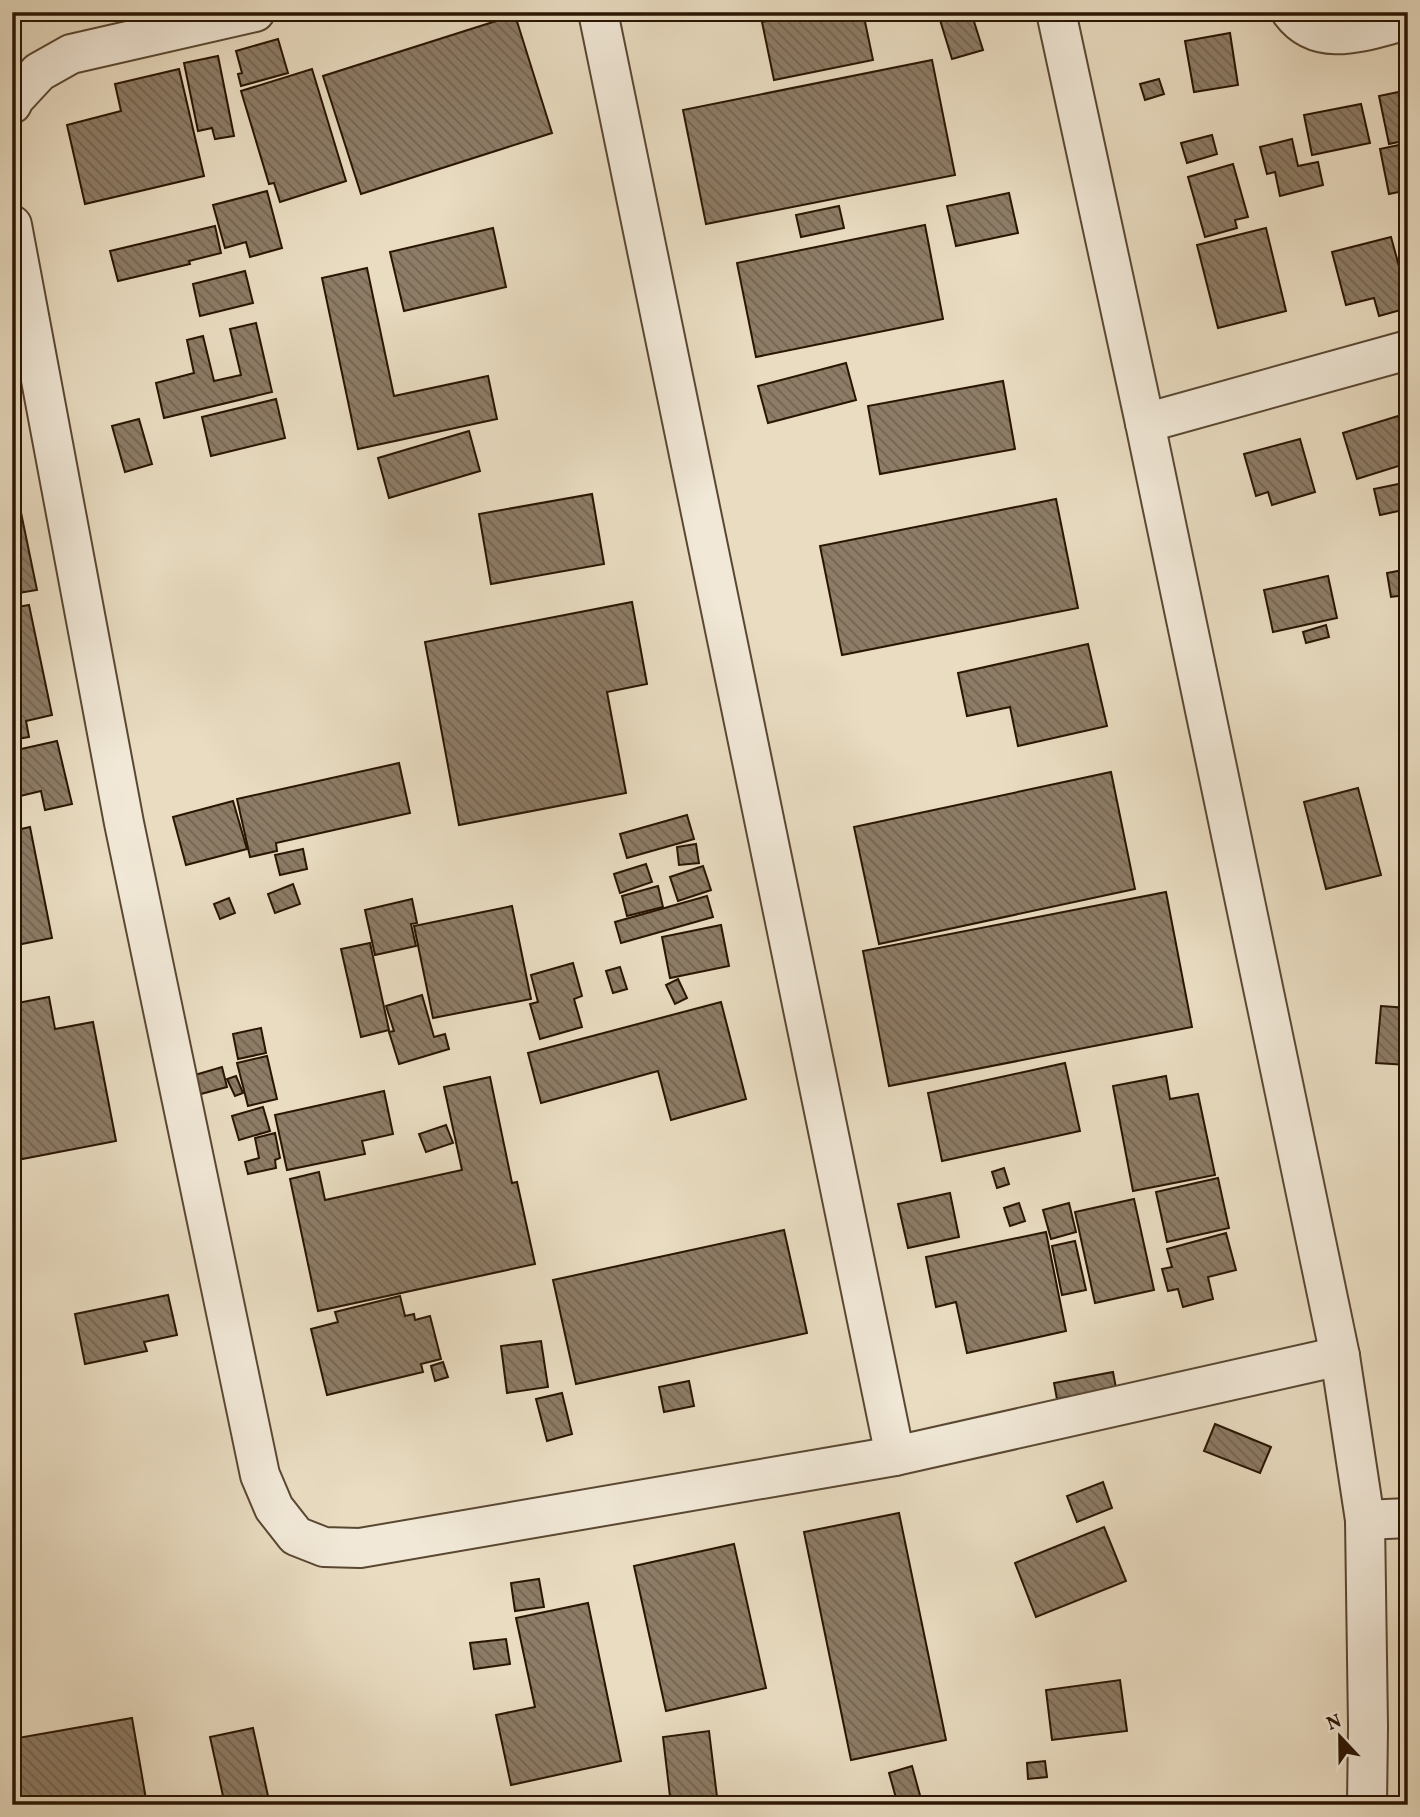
<svg xmlns="http://www.w3.org/2000/svg" width="1420" height="1817" font-family="Vollkorn,serif">
<defs>
<pattern id="building-back-hatch" width="6" height="6" patternUnits="userSpaceOnUse" patternTransform="scale(1.75)"><rect width="6" height="6" fill="#8d7c66"/><path d="M-1 5l2 2M0 0l6 6M5-1l2 2" fill="none" stroke="#736452"/></pattern>
</defs>
<rect width="100%" height="100%" fill="#e9dcc1"/>
<filter id="stains"><feTurbulence type="fractalNoise" baseFrequency=".00286" numOctaves="4"/><feColorMatrix values="0 0 0 0 .2 0 0 0 0 .09 0 0 0 0 .02 0 0 0 .5 -.17"/></filter>
<radialGradient id="worn" r=".72"><stop offset=".6" stop-color="#630" stop-opacity="0"/><stop offset="1" stop-color="#630" stop-opacity=".3"/></radialGradient>
<g fill="url(#building-back-hatch)" stroke="#2a1503" stroke-width="2">
<path d="M808 12H863L873 60 774 80 762 22Z"/>
<path d="M963 12H971L983 50 952 59 940 20Z"/>
<path d="M515 15 552 133 361 194 323 76Z"/>
<path d="M1230 33 1238 85 1194 92 1185 41Z"/>
<path d="M278 39 288 73 241 86 238 74 242 73 236 51Z"/>
<path d="M218 56 234 136 215 139 212 128 198 131 184 63Z"/>
<path d="M932 60 955 175 706 224 683 110Z"/>
<path d="M179 69 204 176 85 204 67 125 121 111 115 84Z"/>
<path d="M312 69 346 181 280 202 274 183 269 184 241 91Z"/>
<path d="M1159 79 1164 94 1145 100 1140 84Z"/>
<path d="M1408 90V140L1389 144 1379 96Z"/>
<path d="M1361 104 1370 143 1312 155 1304 115Z"/>
<path d="M1212 135 1217 154 1187 163 1181 143Z"/>
<path d="M1292 139 1298 166 1318 162 1323 185 1280 196 1275 172 1267 174 1260 147Z"/>
<path d="M1408 143V190L1389 194 1380 149Z"/>
<path d="M1233 164 1248 217 1235 220 1237 228 1205 237 1188 177Z"/>
<path d="M267 191 282 248 250 257 246 242 225 248 213 205Z"/>
<path d="M1009 193 1018 233 956 246 947 206Z"/>
<path d="M839 206 844 228 801 237 796 215Z"/>
<path d="M925 225 943 319 756 357 737 263Z"/>
<path d="M215 226 221 253 189 261 190 264 118 281 110 251Z"/>
<path d="M493 228 506 287 404 311 390 252Z"/>
<path d="M1266 228 1286 311 1218 328 1197 245Z"/>
<path d="M1391 237 1408 299V308L1379 316 1374 298 1346 305 1332 252Z"/>
<path d="M367 268 394 396 488 376 497 419 358 449 322 278Z"/>
<path d="M245 271 253 303 200 316 193 284Z"/>
<path d="M256 323 272 392 164 418 156 383 194 373 187 340 203 336 214 381 241 375 230 329Z"/>
<path d="M846 363 856 400 768 423 758 386Z"/>
<path d="M1003 381 1015 449 880 474 868 406Z"/>
<path d="M276 399 285 438 211 456 202 417Z"/>
<path d="M1398 416 1408 447V463L1357 479 1343 433Z"/>
<path d="M139 419 152 464 125 472 112 426Z"/>
<path d="M469 431 480 471 389 498 378 458Z"/>
<path d="M1300 439 1315 492 1272 505 1268 492 1256 496 1244 454Z"/>
<path d="M1408 482V509L1380 515 1374 489Z"/>
<path d="M592 494 604 564 491 584 479 514Z"/>
<path d="M1056 499 1078 608 842 655 820 546Z"/>
<path d="M19 503 37 590 12 594V504Z"/>
<path d="M1408 569V604H1407L1406 595 1391 597 1387 573Z"/>
<path d="M1328 576 1337 618 1273 632 1264 590Z"/>
<path d="M632 602 647 684 607 692 626 793 459 825 425 642Z"/>
<path d="M29 605 52 715 26 721 29 737 12 740V608Z"/>
<path d="M1326 625 1329 637 1306 643 1303 632Z"/>
<path d="M1088 644 1107 726 1018 746 1010 707 967 716 958 673Z"/>
<path d="M57 741 72 804 45 810 41 791 12 798V751Z"/>
<path d="M399 763 410 813 276 843 277 851 250 857 237 799Z"/>
<path d="M1111 772 1135 889 879 944 854 827Z"/>
<path d="M1358 788 1381 875 1326 889 1304 802Z"/>
<path d="M233 801 247 849 186 865 173 817Z"/>
<path d="M687 815 694 839 627 858 620 834Z"/>
<path d="M30 827 52 938 12 946V831Z"/>
<path d="M696 844 699 863 679 865 677 847Z"/>
<path d="M303 849 307 869 280 875 275 855Z"/>
<path d="M646 864 652 882 620 893 614 874Z"/>
<path d="M703 866 711 890 678 901 670 877Z"/>
<path d="M293 884 300 904 275 913 268 894Z"/>
<path d="M658 886 663 907 627 916 622 896Z"/>
<path d="M1166 892 1192 1027 889 1086 863 951Z"/>
<path d="M707 896 713 917 621 943 615 922Z"/>
<path d="M229 898 235 913 220 919 214 904Z"/>
<path d="M412 899 417 923 411 924 416 946 375 955 365 910Z"/>
<path d="M512 906 531 999 433 1018 414 926Z"/>
<path d="M721 925 729 966 670 978 662 937Z"/>
<path d="M370 943 389 1030 361 1037 341 949Z"/>
<path d="M573 963 582 996 574 999 582 1027 540 1039 530 1004 538 1002 531 975Z"/>
<path d="M620 967 627 989 613 993 606 971Z"/>
<path d="M678 979 687 998 675 1004 666 985Z"/>
<path d="M422 995 434 1037 445 1034 449 1049 399 1064 389 1032 394 1031 386 1006Z"/>
<path d="M49 997 55 1029 93 1022 116 1141 12 1161V1004Z"/>
<path d="M721 1002 746 1099 671 1120 658 1071 541 1103 528 1053Z"/>
<path d="M1381 1006 1408 1008V1065L1376 1063Z"/>
<path d="M261 1028 266 1053 238 1059 233 1034Z"/>
<path d="M267 1056 277 1099 248 1106 237 1063Z"/>
<path d="M1065 1063 1080 1131 942 1161 928 1093Z"/>
<path d="M222 1067 227 1087 201 1094 195 1075Z"/>
<path d="M236 1076 243 1093 235 1096 227 1079Z"/>
<path d="M1166 1076 1170 1099 1198 1094 1215 1175 1133 1191 1113 1086Z"/>
<path d="M490 1077 512 1183 517 1182 535 1264 318 1311 290 1179 319 1172 325 1200 462 1170 444 1087Z"/>
<path d="M1400 1080H1408V1142H1403Z"/>
<path d="M384 1091 393 1134 362 1141 365 1154 287 1170 275 1115Z"/>
<path d="M263 1107 270 1131 239 1140 232 1116Z"/>
<path d="M446 1125 453 1143 426 1152 419 1134Z"/>
<path d="M275 1133 280 1158 275 1160 276 1168 248 1174 245 1162 259 1158 255 1138Z"/>
<path d="M1004 1168 1009 1184 997 1188 992 1172Z"/>
<path d="M1218 1178 1229 1228 1167 1242 1156 1192Z"/>
<path d="M950 1193 959 1237 908 1248 898 1204Z"/>
<path d="M1134 1199 1154 1290 1095 1303 1075 1212Z"/>
<path d="M1019 1203 1025 1221 1010 1226 1004 1208Z"/>
<path d="M1069 1203 1076 1232 1051 1239 1043 1210Z"/>
<path d="M784 1230 807 1333 576 1384 553 1280Z"/>
<path d="M1046 1232 1066 1331 967 1353 956 1302 936 1307 926 1257Z"/>
<path d="M1226 1233 1236 1270 1208 1277 1213 1299 1183 1307 1178 1289 1168 1291 1162 1269 1172 1267 1167 1249Z"/>
<path d="M1075 1241 1086 1290 1062 1295 1052 1246Z"/>
<path d="M168 1295 177 1335 144 1342 147 1351 85 1364 75 1314Z"/>
<path d="M400 1296 405 1316 414 1314 415 1320 430 1316 441 1359 421 1364 423 1372 327 1395 311 1329 338 1322 335 1312Z"/>
<path d="M541 1341 548 1387 507 1393 501 1346Z"/>
<path d="M443 1362 448 1377 435 1381 431 1366Z"/>
<path d="M1113 1372 1116 1388 1057 1399 1054 1383Z"/>
<path d="M689 1381 694 1406 664 1412 659 1387Z"/>
<path d="M562 1393 572 1434 547 1441 536 1399Z"/>
<path d="M1215 1424 1271 1447 1260 1473 1204 1451Z"/>
<path d="M1103 1482 1112 1508 1077 1522 1067 1496Z"/>
<path d="M899 1513 946 1740 851 1760 804 1532Z"/>
<path d="M1104 1527 1126 1581 1036 1617 1015 1563Z"/>
<path d="M734 1544 766 1688 666 1711 634 1566Z"/>
<path d="M539 1579 544 1607 515 1611 511 1583Z"/>
<path d="M588 1603 621 1761 511 1785 496 1715 535 1707 516 1618Z"/>
<path d="M506 1639 510 1664 474 1669 470 1643Z"/>
<path d="M1120 1680 1127 1731 1052 1740 1046 1690Z"/>
<path d="M132 1718 147 1805H12V1739Z"/>
<path d="M253 1728 270 1805H225L210 1737Z"/>
<path d="M709 1731 718 1805H671L663 1737Z"/>
<path d="M1045 1761 1047 1777 1028 1779 1027 1763Z"/>
<path d="M912 1766 921 1799 898 1805 889 1773Z"/>
</g>
<g fill="none" stroke-linecap="round" stroke-linejoin="round">
<defs>
<g id="minor">
<path d="M598 12 895 1456"/>
<path d="M1056 12 1145 423 1340 1356 1365 1520 1368 1727 1367 1805"/>
<path d="M1291 12C1320 51 1368 29 1408 20"/>
<path d="M12 104 14 99 39 72 71 54 255 12"/>
<path d="M12 225 124 823 260 1475 274 1508 296 1536 324 1547 360 1548 895 1456 1340 1356"/>
<path d="M1145 423 1408 350"/>
<path d="M1365 1520 1408 1518"/>
</g>
</defs>
<use href="#minor" stroke="#5a4732" stroke-width="42"/>
<use href="#minor" stroke="#f1e8d7" stroke-width="38"/>
</g>
<rect width="1420" height="1817" fill="none" stroke="#e9dcc1" stroke-width="42"/>
<rect x="14" y="14" width="1392" height="1789" fill="none" stroke="#2a1503" stroke-width="3.5"/>
<rect x="21" y="21" width="1378" height="1775" fill="none" stroke="#2a1503" stroke-width="2"/>
<g transform="translate(1340 1737) rotate(338)" stroke="#f1e8d7" stroke-width="5" paint-order="stroke">
<path d="M0-5L12 26L0 18L-12 26Z" fill="#2a1503"/>
<text y="-10" font-size="19" font-weight="bold" text-anchor="middle" fill="#2a1503">N</text>
</g>
<rect width="100%" height="100%" filter="url(#stains)"/>
<rect width="100%" height="100%" fill="url(#worn)"/>
</svg>
